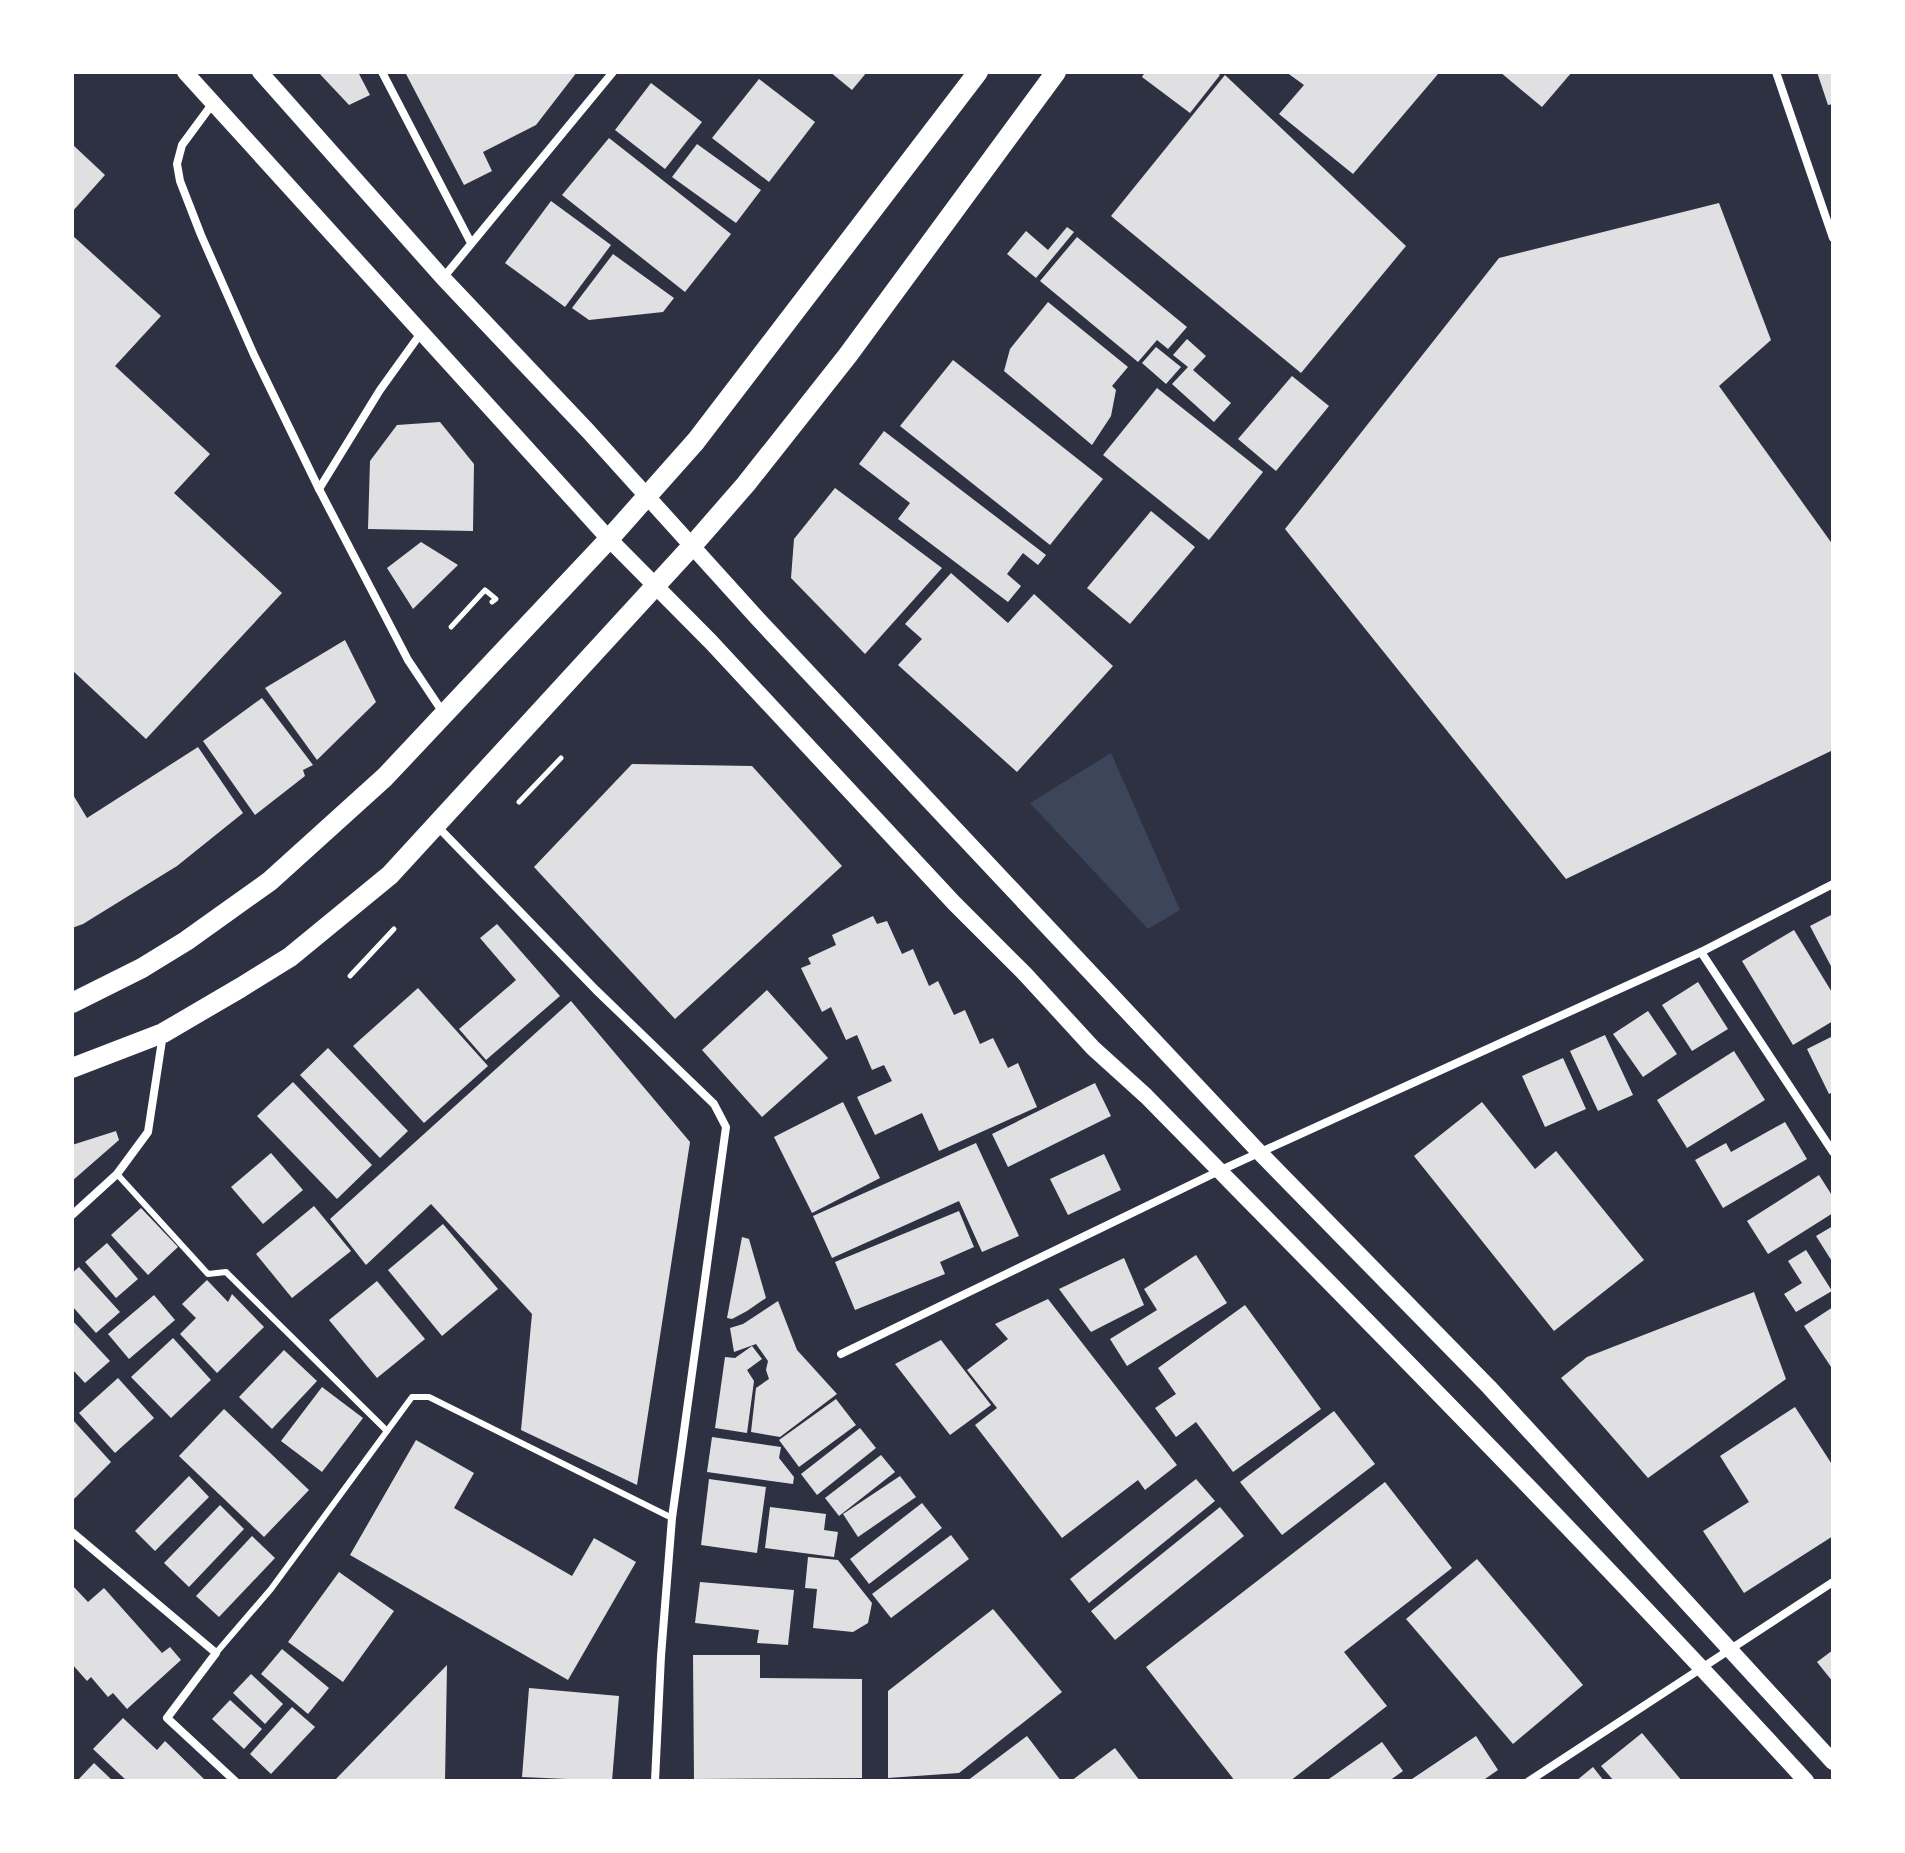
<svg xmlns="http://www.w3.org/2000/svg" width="1905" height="1853" font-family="'Space Grotesk',sans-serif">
<rect width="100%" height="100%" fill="#2d3142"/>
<path fill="#3c4559" d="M1111 753 1180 910 1148 929 1030 803Z"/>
<g fill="#e0e0e3">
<path d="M318 72H358L370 95 349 105Z"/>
<path d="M405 72H515L516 74 518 72H577L536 125 483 152 492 171 464 185Z"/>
<path d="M830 72H867L852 90Z"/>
<path d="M1145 72H1216L1220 75 1190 113 1142 77Z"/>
<path d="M1286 72H1435L1438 74 1353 174 1279 114 1304 85Z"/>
<path d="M1500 72H1572L1542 107Z"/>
<path d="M1817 72H1833V104L1828 105Z"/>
<path d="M1225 75 1406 246 1301 373 1111 216Z"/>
<path d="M759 79 815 122 769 182 712 138Z"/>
<path d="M651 83 702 122 665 169 615 130Z"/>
<path d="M609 138 731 234 685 292 562 195Z"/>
<path d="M72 144 105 175 72 212Z"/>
<path d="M697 144 761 190 736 223 672 177Z"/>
<path d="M551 201 611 245 565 307 505 263Z"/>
<path d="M1719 203 1771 340 1719 386 1833 545V750L1566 879 1285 529 1499 258Z"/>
<path d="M1067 227 1074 232 1036 278 1007 254 1026 231 1048 250Z"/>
<path d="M72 235 161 316 115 366 210 454 174 493 282 593 146 739 72 670Z"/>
<path d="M1077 237 1187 327 1168 349 1157 340 1138 362 1040 281Z"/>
<path d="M613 254 674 298 663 312 589 320 572 308Z"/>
<path d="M1048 302 1128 367 1112 386 1116 390 1111 416 1092 445 1004 371 1010 349Z"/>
<path d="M1187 339 1206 356 1193 370 1231 403 1214 422 1172 384 1188 367 1173 355Z"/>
<path d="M1156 347 1181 367 1166 384 1142 363Z"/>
<path d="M953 360 1103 479 1050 545 900 426Z"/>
<path d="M1292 376 1329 406 1276 471 1238 439Z"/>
<path d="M1157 388 1263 472 1209 540 1103 455Z"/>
<path d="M440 422 474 464 473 531 368 529 370 461 397 425Z"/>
<path d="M884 431 1046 555 1038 565 1023 553 1007 574 1021 586 1008 602 898 519 910 503 859 464Z"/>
<path d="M835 488 942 568 865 654 791 578 794 539Z"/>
<path d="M1151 511 1195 547 1130 624 1087 588Z"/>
<path d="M421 542 458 565 413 609 387 568Z"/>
<path d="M951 573 1008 623 1034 594 1113 666 1017 772 898 665 922 639 905 624Z"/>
<path d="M345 640 376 702 317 760 265 688Z"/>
<path d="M262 698 313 765 303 770 305 776 255 815 203 741Z"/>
<path d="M198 747 243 813 177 866 83 924 72 928V793L87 818Z"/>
<path d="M632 764 752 766 842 866 675 1019 534 867Z"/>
<path d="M1833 914V970L1810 926Z"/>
<path d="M873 916 877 924 887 921 902 954 913 949 929 986 938 981 954 1015 965 1010 980 1044 993 1038 1008 1068 1018 1063 1037 1107 939 1151 922 1113 875 1135 857 1097 892 1081 884 1065 872 1070 857 1035 846 1040 831 1007 822 1012 801 968 811 964 808 958 836 945 832 935Z"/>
<path d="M497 924 560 996 486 1060 459 1029 516 980 480 938Z"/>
<path d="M1794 930 1833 994V1021L1793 1045 1742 961Z"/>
<path d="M1698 982 1728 1029 1692 1051 1662 1005Z"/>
<path d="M418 988 488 1066 424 1123 353 1046Z"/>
<path d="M767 990 828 1058 762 1117 702 1050Z"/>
<path d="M571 1001 690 1142 637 1485 521 1430 532 1314 431 1204 366 1265 330 1219Z"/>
<path d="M1648 1011 1677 1054 1643 1077 1613 1034Z"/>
<path d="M1605 1035 1633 1095 1598 1111 1570 1051Z"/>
<path d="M1833 1036V1092L1829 1094 1807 1049Z"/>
<path d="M328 1048 408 1131 380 1158 300 1075Z"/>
<path d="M1734 1051 1765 1100 1687 1148 1657 1100Z"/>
<path d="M1563 1058 1586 1109 1545 1127 1522 1076Z"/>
<path d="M293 1082 372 1165 337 1199 257 1116Z"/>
<path d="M1095 1083 1111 1116 1008 1167 992 1134Z"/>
<path d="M843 1102 880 1178 812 1213 774 1137Z"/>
<path d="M1482 1102 1535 1169 1556 1151 1644 1260 1554 1331 1414 1156Z"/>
<path d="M1785 1122 1807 1159 1723 1208 1695 1160 1726 1143 1731 1152Z"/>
<path d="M116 1131 119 1140 72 1181V1145Z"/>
<path d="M976 1143 1019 1236 982 1252 959 1201 832 1258 813 1216Z"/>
<path d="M271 1153 303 1190 263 1224 231 1187Z"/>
<path d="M1104 1154 1121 1190 1068 1215 1050 1179Z"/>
<path d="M1819 1175 1833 1197V1213L1768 1254 1747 1221Z"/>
<path d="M314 1206 351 1251 292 1298 256 1254Z"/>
<path d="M141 1208 178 1247 148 1275 111 1235Z"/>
<path d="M959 1211 974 1247 940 1262 945 1274 855 1310 835 1262Z"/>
<path d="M443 1224 498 1289 442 1336 388 1270Z"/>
<path d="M1833 1226V1263L1816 1236Z"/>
<path d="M742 1237 749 1239 766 1298 747 1311 732 1319 727 1318Z"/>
<path d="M107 1243 138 1279 116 1298 85 1262Z"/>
<path d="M1806 1250 1832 1291 1796 1312 1784 1294 1802 1283 1788 1261Z"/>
<path d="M1196 1255 1227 1303 1127 1366 1110 1339 1157 1310 1144 1289Z"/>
<path d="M1124 1258 1144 1305 1091 1332 1059 1289Z"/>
<path d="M79 1267 120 1312 96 1333 72 1306V1273Z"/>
<path d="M207 1280 228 1302 232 1294 264 1327 217 1373 180 1334 196 1318 182 1304Z"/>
<path d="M377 1281 425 1339 377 1378 329 1320Z"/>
<path d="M1754 1292 1786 1379 1648 1478 1561 1378 1587 1357Z"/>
<path d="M154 1295 175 1320 129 1359 108 1334Z"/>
<path d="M1048 1299 1177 1465 1145 1490 1138 1480 1062 1538 975 1425 997 1408 967 1370 1008 1339 995 1324Z"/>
<path d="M778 1301 797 1350 837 1394 780 1437 751 1432 756 1388 769 1379 766 1370 768 1361 756 1344 734 1352 730 1328 743 1324Z"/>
<path d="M1245 1305 1321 1409 1233 1472 1196 1422 1176 1437 1155 1408 1176 1394 1158 1368Z"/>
<path d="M1833 1307V1370L1804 1326Z"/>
<path d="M72 1320 110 1361 85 1383 72 1369Z"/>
<path d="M173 1338 211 1380 171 1418 131 1377Z"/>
<path d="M941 1340 991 1405 950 1435 895 1364Z"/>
<path d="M752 1346 762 1359 747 1370 754 1381 747 1433 715 1428 725 1357 735 1358Z"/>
<path d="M284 1350 317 1381 272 1429 239 1397Z"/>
<path d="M118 1378 154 1418 115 1453 79 1413Z"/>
<path d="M322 1387 363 1418 322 1472 281 1441Z"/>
<path d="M836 1399 856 1425 799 1467 779 1440Z"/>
<path d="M1795 1407 1833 1466V1536L1744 1593 1703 1531 1749 1502 1720 1456Z"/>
<path d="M224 1409 309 1490 264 1537 179 1456Z"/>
<path d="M1334 1411 1375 1464 1282 1535 1240 1482Z"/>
<path d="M72 1419 111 1462 72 1501Z"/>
<path d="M860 1428 876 1448 817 1495 801 1474Z"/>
<path d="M712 1437 781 1447 779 1458 794 1477 793 1484 707 1472Z"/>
<path d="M416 1440 474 1473 454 1508 572 1576 594 1538 636 1562 568 1680 350 1555Z"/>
<path d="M881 1455 895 1472 839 1516 825 1498Z"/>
<path d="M189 1476 209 1497 155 1551 135 1531Z"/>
<path d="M900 1476 916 1497 858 1537 843 1514Z"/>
<path d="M709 1479 766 1487 757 1553 701 1545Z"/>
<path d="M1196 1479 1215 1501 1089 1603 1070 1579Z"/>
<path d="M1385 1482 1452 1568 1344 1652 1387 1706 1290 1781H1235L1146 1667Z"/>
<path d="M922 1503 942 1528 869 1584 850 1559Z"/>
<path d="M220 1505 244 1529 189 1587 164 1563Z"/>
<path d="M770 1507 826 1514 824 1530 838 1532 834 1557 765 1548Z"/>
<path d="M1220 1507 1244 1536 1115 1640 1091 1611Z"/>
<path d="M951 1535 969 1559 891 1618 872 1594Z"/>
<path d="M252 1536 275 1558 219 1617 196 1596Z"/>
<path d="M808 1557 838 1560 872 1603 868 1623 853 1632 813 1628 817 1589 805 1588Z"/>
<path d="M1477 1559 1583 1685 1513 1744 1406 1619Z"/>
<path d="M339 1572 394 1611 343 1682 288 1642Z"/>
<path d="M700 1582 794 1590 788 1645 757 1643 759 1630 695 1623Z"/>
<path d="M72 1585 88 1602 104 1588 162 1653 170 1647 181 1660 127 1709 113 1693 108 1697 91 1677 87 1681 72 1664Z"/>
<path d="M993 1609 1062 1692 959 1773 888 1778V1691Z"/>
<path d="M282 1649 329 1688 308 1714 261 1674Z"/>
<path d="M1833 1650V1682L1817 1662Z"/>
<path d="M693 1655H760V1678L862 1679V1778L694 1779Z"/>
<path d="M447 1665 445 1781H334Z"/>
<path d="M251 1674 283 1704 265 1724 233 1693Z"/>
<path d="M529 1688 619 1696 612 1781 522 1777Z"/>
<path d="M230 1700 262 1729 244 1749 212 1719Z"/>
<path d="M292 1707 315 1727 271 1774 250 1754Z"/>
<path d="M123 1718 157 1750 165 1741 204 1779 127 1781 93 1749Z"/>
<path d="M1642 1733 1682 1781H1614L1601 1766Z"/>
<path d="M1027 1736 1061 1781H967Z"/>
<path d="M1476 1736 1498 1770 1482 1781H1409Z"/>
<path d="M1382 1742 1403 1771 1389 1781H1326Z"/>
<path d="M1115 1748 1140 1781H1071Z"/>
<path d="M94 1763 113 1781H77Z"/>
<path d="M1593 1767 1604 1781H1576Z"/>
</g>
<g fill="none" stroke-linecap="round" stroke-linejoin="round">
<g stroke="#fff" stroke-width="5">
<path d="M451 627 485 590 496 599 492 602"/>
<path d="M519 802 561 758"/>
<path d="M350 976 394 929"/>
</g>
<g stroke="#fff" stroke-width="6">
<path d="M117 1174 208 1274 226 1272 387 1431"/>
<path d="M216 1653 271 1589 412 1397H429L672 1518"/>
</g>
<g stroke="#fff" stroke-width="8">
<path d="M382 72 471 243"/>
<path d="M1776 72 1833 238"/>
<path d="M213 103 182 145 177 164 180 181 201 235 254 355 319 489 408 660 444 714"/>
<path d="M443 278 613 72"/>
<path d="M319 489 380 390 421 333"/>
<path d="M436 825 596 990 714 1104 726 1127 672 1518 661 1656 655 1781"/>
<path d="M1701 952 1833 1152"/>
<path d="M72 1215 117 1174 148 1132 163 1034"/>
<path d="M841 1354 1219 1171 1701 952 1833 884"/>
<path d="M72 1532 216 1653 167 1718 235 1781"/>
<path d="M1529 1781 1833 1582"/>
</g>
<g stroke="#fff" stroke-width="16">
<path d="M185 72 609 539 711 642 954 903 1025 974 1093 1048 1146 1096C1368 1322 1592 1547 1806 1781"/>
<path d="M260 72 443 278 588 431 758 619 1260 1153 1489 1387 1833 1762"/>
</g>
<g stroke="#fff" stroke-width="20">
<path d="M72 1003 142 968 186 941 270 881 385 777 609 539 696 441 978 72"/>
<path d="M72 1068 163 1033 240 988 290 957 390 875 692 546 746 484 848 355 1056 72"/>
</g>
</g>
<rect width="1905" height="1853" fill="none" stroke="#ffffff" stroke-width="148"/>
</svg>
